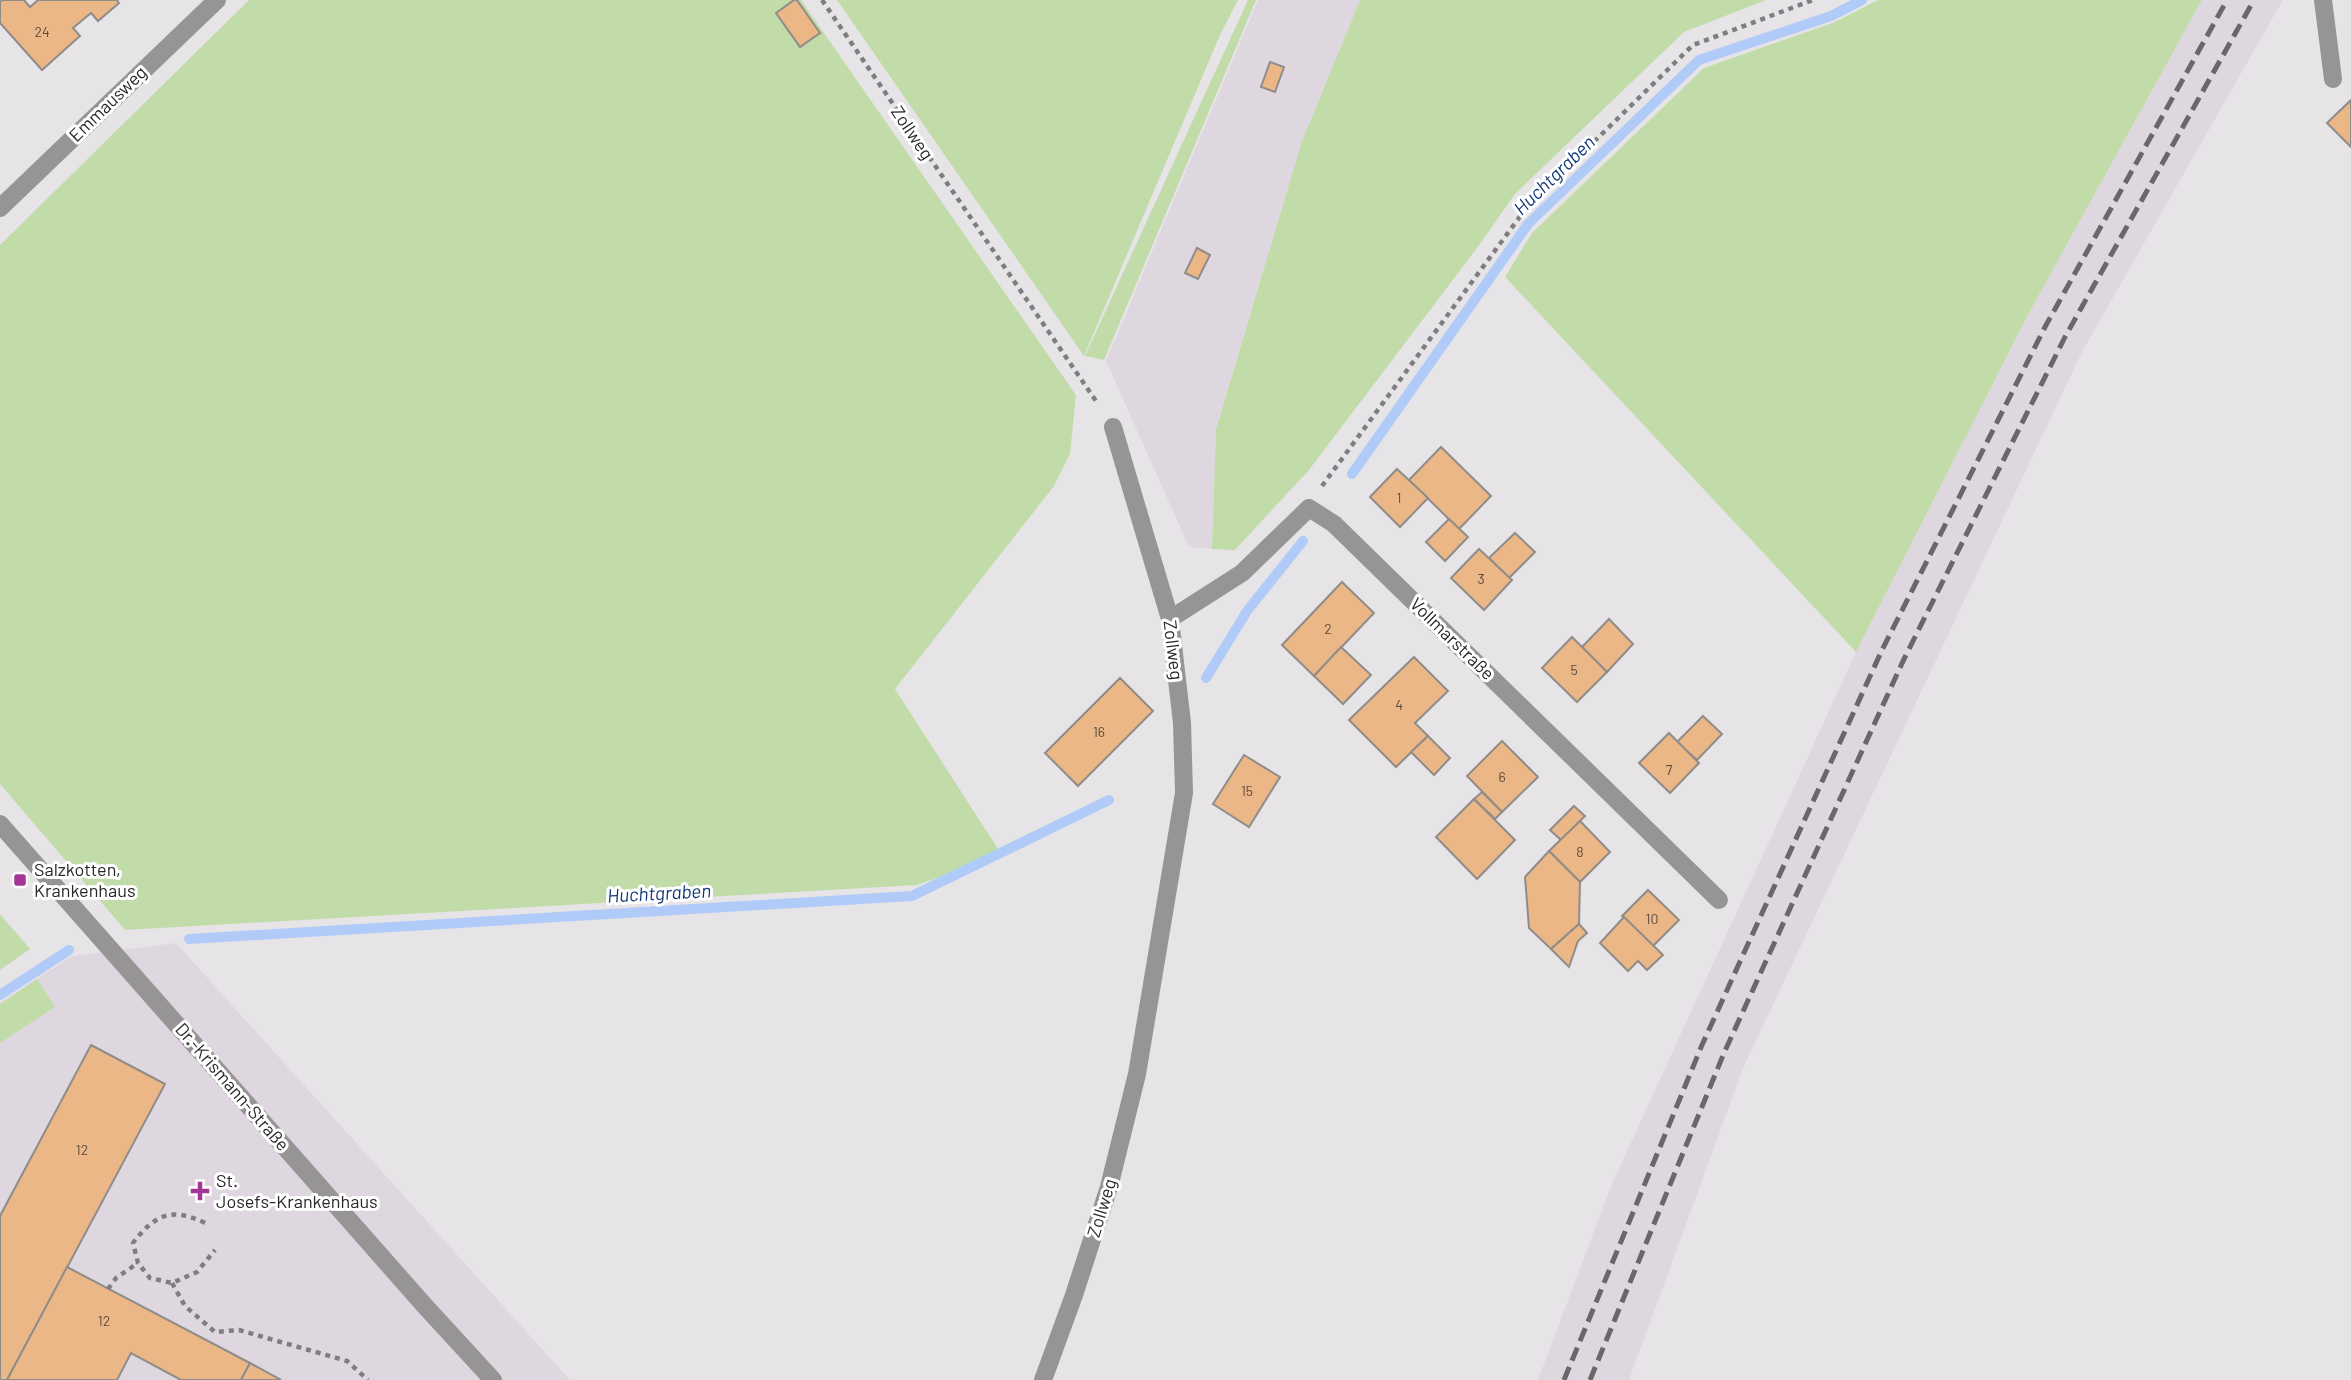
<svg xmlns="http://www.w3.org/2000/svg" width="2351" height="1380" font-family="Barlow,sans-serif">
<rect width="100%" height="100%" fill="#e7e4e8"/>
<g fill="#dfd7e0">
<path d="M1258 0H1360L1302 141 1216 428 1212 549 1189 547 1106 361Z"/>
<path d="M2202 0H2283L2082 352 1744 1066 1629 1380H1538L1611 1186 1856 652 2029 313Z"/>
<path d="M176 943 570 1380H0V1003L72 956Z"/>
</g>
<g fill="#c2dca9">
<path d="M249 0H801L1076 395 1070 454 1054 486 895 689 1002 855 917 885 125 930 0 784V245Z"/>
<path d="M837 0H1238L1220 35 1084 356Z"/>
<path d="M1248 0H1256L1104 360 1085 356Z"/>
<path d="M1360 0H1766L1684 32 1515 194 1477 248 1309 470 1235 550 1212 549 1216 429 1302 141Z"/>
<path d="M1878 0H2202L2029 313 1856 652 1505 277 1532 233 1704 68 1835 22Z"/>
<path d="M0 914 30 949 0 970Z"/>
<path d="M37 979 55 1007 0 1043V1004Z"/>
</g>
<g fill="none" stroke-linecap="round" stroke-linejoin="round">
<g stroke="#b0cbf8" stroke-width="10">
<path d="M1352 474 1528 224 1699 60 1831 16 1862 0"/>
<path d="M1206 678 1247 611 1303 541"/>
<path d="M189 939 912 896 1109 800"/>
<path d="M0 995 69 950"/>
</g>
</g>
<g fill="#ebb786" stroke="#8f8c89" stroke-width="2">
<path d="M2 0H24L30 7 38 0H117L119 3 98 21 91 13 73 28 80 36 42 70 0 23V2Z"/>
<path d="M794 0H797L820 33 800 47 776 13Z"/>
<path d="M1270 62 1284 67 1275 92 1261 87Z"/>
<path d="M2351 100V147L2327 123Z"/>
<path d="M1197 248 1210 255 1198 279 1185 273Z"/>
<path d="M1441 447 1491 496 1459 529 1409 480Z"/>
<path d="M1397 469 1428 498 1400 527 1370 497Z"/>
<path d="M1449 519 1468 537 1445 561 1426 542Z"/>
<path d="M1515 533 1535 552 1509 578 1489 558Z"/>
<path d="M1479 549 1512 580 1484 610 1451 578Z"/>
<path d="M1342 582 1374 613 1314 676 1282 645Z"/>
<path d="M1609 619 1633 644 1607 672 1582 647Z"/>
<path d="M1572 637 1607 672 1577 702 1542 668Z"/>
<path d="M1341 647 1371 675 1343 704 1314 676Z"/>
<path d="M1414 657 1448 691 1415 723 1428 736 1396 767 1349 720Z"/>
<path d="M1120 678 1153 711 1078 786 1045 753Z"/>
<path d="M1703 716 1722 734 1697 760 1677 742Z"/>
<path d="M1669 733 1699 763 1670 793 1639 763Z"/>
<path d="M1428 736 1450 758 1434 775 1411 752Z"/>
<path d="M1502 741 1538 777 1502 812 1467 776Z"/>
<path d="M1244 755 1280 777 1249 827 1213 804Z"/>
<path d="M1482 792 1502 812 1495 819 1474 799Z"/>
<path d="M1474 799 1515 840 1477 879 1436 837Z"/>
<path d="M1574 806 1585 816 1561 840 1550 830Z"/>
<path d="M1580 821 1610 852 1580 882 1549 851Z"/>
<path d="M1549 851 1580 882 1579 924 1551 949 1529 928 1525 877Z"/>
<path d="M1648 890 1679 920 1653 946 1622 916Z"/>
<path d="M1624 917 1663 955 1647 970 1638 961 1628 971 1600 943Z"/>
<path d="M1579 924 1587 933 1578 941 1569 967 1551 949Z"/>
<path d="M91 1045 165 1084 7 1380H0V1216Z"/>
<path d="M67 1267 250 1363 241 1380H181L131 1353 117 1380H7Z"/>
<path d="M250 1363 281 1380H241Z"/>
</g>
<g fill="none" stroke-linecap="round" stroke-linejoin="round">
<g stroke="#7f7d80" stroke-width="4.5" stroke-dasharray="5 5" stroke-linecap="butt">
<path d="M822 0 1098 404"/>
<path d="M1322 486 1527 207 1693 45 1813 0"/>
<path d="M205 1223C172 1207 155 1214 133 1243L138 1263 150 1278 172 1283 197 1272 215 1250"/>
<path d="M172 1283 185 1306 215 1332 239 1330 347 1361 368 1380"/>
<path d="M108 1289 116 1278 138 1263"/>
</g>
<g stroke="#969495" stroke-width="18">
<path d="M2323 0 2333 79"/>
<path d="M0 208 217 0"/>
<path d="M1170 619 1242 573 1309 508 1334 524 1719 900"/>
<path d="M0 824 424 1305 493 1380"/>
<path d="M1043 1380 1074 1295 1109 1187 1137 1074 1184 793 1182 723 1170 619 1113 427"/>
</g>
<g stroke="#696769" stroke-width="5" stroke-dasharray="14 7" stroke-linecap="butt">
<path d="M1564 1380 1702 1045 1882 650 2045 327 2227 0"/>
<path d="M1590 1380 1724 1053 1904 659 2065 337 2254 0"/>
</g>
</g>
<g fill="#a43695" stroke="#fff" stroke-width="2.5">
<rect x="13" y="873" width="14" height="14" rx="3.5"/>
<path d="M196.5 1180.5h7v7h7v7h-7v7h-7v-7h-7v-7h7z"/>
</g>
<g text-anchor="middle" stroke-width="6" stroke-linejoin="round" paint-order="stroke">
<g font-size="14" fill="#594b40">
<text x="42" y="37">24</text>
<text x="1399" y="503">1</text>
<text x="1481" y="584">3</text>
<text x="1328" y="634">2</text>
<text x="1574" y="675">5</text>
<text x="1399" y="710">4</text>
<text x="1099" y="737">16</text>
<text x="1669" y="775">7</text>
<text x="1502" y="782">6</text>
<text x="1247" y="796">15</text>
<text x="1580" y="857">8</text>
<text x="1652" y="924">10</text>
<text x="82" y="1155">12</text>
<text x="104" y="1326">12</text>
</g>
<g font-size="18" fill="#282728" stroke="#fff">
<text transform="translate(108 104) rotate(-44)" y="6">Emmausweg</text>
<text transform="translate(912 133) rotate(56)" y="6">Zollweg</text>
<text transform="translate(1452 639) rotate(44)" y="6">Vollmarstraße</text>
<text transform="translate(1173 650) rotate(83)" y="6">Zollweg</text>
<text transform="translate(232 1087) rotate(49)" y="6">Dr.-Krismann-Straße</text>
<text transform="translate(1102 1208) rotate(-73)" y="6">Zollweg</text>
</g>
<g font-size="18" fill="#282728" stroke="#fff" text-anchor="start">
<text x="34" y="876">Salzkotten,<tspan x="34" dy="21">Krankenhaus</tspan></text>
<text x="216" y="1187">St.<tspan x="216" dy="21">Josefs-Krankenhaus</tspan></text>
</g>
<g font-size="19" font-style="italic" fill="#14397a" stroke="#fff">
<text transform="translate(1554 175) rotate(-44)" y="7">Huchtgraben</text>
<text transform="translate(659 893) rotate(-3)" y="7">Huchtgraben</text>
</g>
</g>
</svg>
